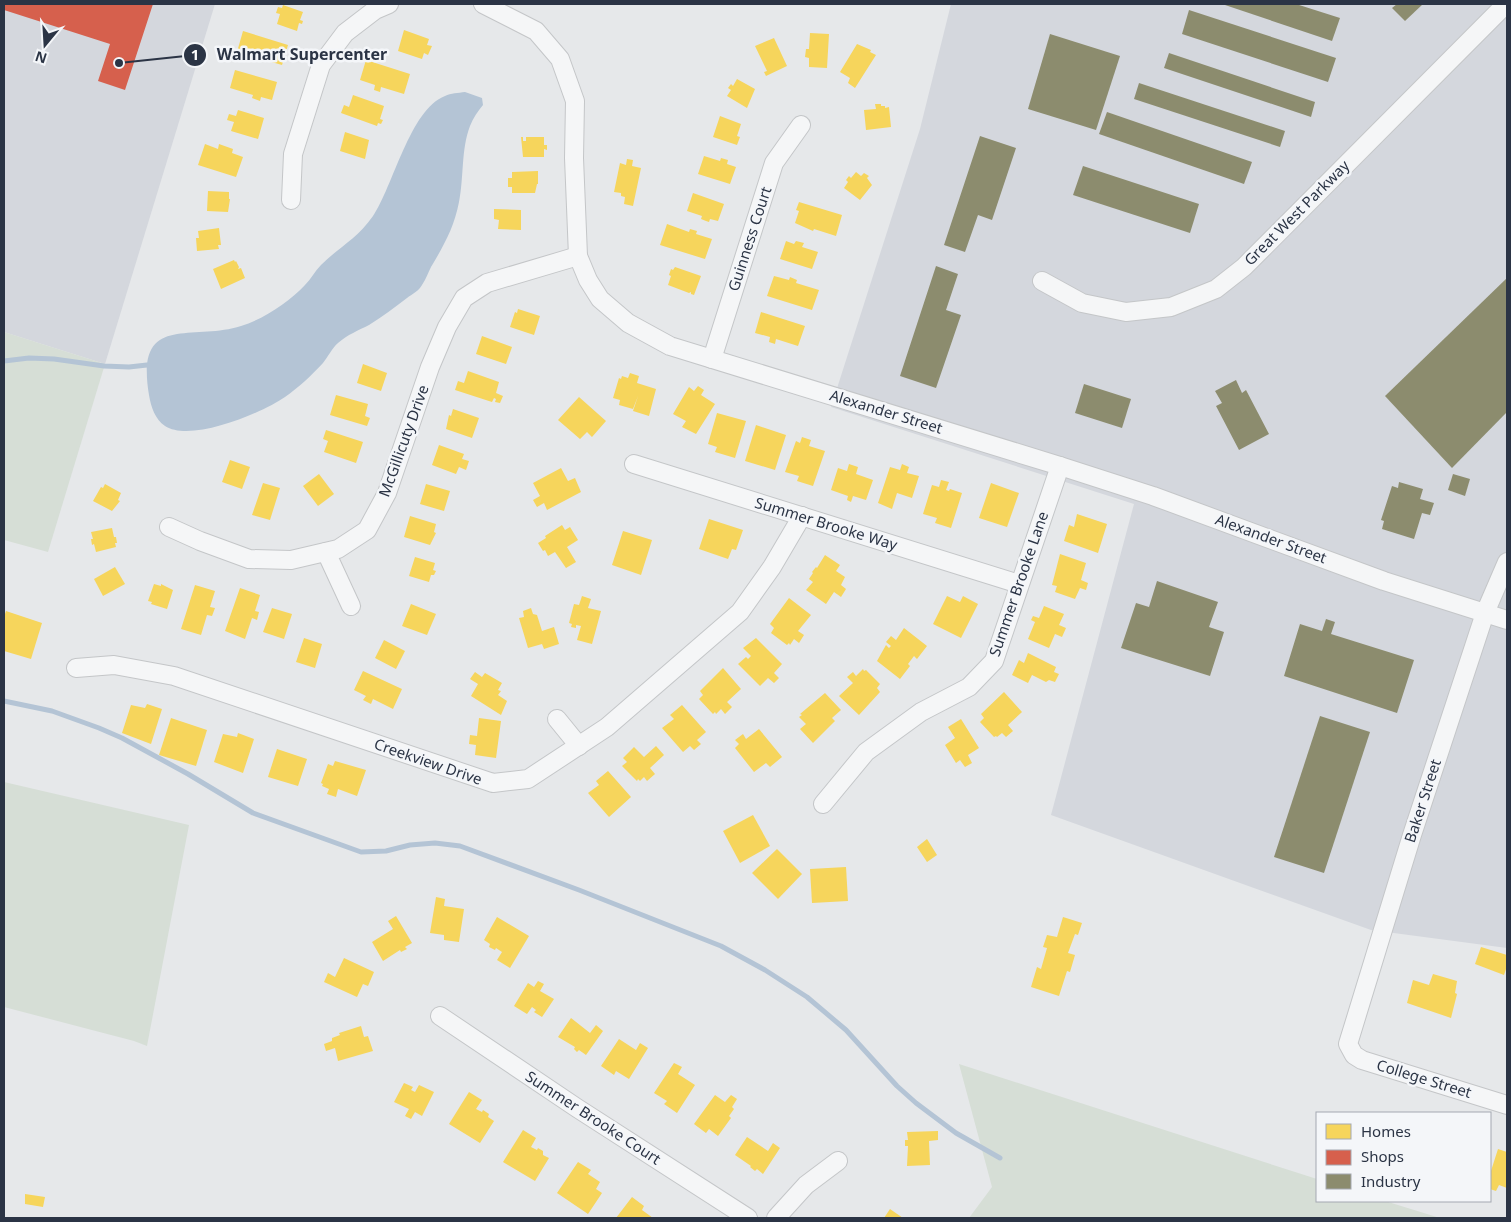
<svg xmlns="http://www.w3.org/2000/svg" width="1511" height="1222" font-family="'Noto Sans',sans-serif">
<rect width="100%" height="100%" fill="#e6e8ea"/>
<g fill="#d4d7dd">
<path d="M4 4H215L105 364 4 332Z"/>
<path d="M951 4H1507V948L1371 930 1051 815 1134 504 831 407 920 129Z"/>
</g>
<g fill="#d6ded6">
<path d="M4 332 105 364 48 552 4 540Z"/>
<path d="M4 782 189 825 147 1046 134 1041 4 1007Z"/>
<path d="M959 1064 1317 1179V1201H1385L1440 1218H969L992 1187Z"/>
</g>
<path fill="#b4c4d5" d="M465 92 482 98 483 105C478 111 473 118 470 126 461 149 464 178 459 202 454 228 444 245 431 267 428 273 426 279 422 285 419 291 412 294 407 298 394 308 382 317 369 325 359 330 347 335 338 343 332 348 328 357 323 363 312 375 298 388 285 397 262 413 191 443 165 426 155 419 151 407 149 395 135 312 191 342 241 326 264 319 289 302 305 285 311 279 315 271 321 265 339 247 357 239 373 216 393 187 410 109 445 96 451 93 458 93 465 92Z"/>
<g fill="#f6d55c">
<path d="M283 5 303 12 300 20 303 21 302 24 299 23 297 31 277 24 280 14 276 13 278 7 282 8Z"/>
<path d="M404 30 429 39 427 45 432 46 428 55 424 53 422 59 398 51Z"/>
<path d="M243 31 288 45 282 65 237 52Z"/>
<path d="M810 33 829 34 827 68 809 67V58L805 57 806 49H809Z"/>
<path d="M774 38 787 66 766 76 764 72 767 71 755 46Z"/>
<path d="M857 44 871 50 870 52 876 55 855 88 848 83 850 78 840 72Z"/>
<path d="M366 60 410 74 404 94 381 87 380 92 374 90 375 85 360 80Z"/>
<path d="M235 70 277 82 272 100 261 97 260 101 252 98 253 95 230 88Z"/>
<path d="M737 79 755 89 747 108 727 96 731 90 728 88 731 84 733 86Z"/>
<path d="M353 95 384 106 380 119 383 120 381 124 378 123 377 126 341 113 344 105 349 107Z"/>
<path d="M875 104H881V106H885V108L889 107 891 127 866 130 864 110 876 109Z"/>
<path d="M238 110 264 118 258 139 231 131 234 122 227 120 229 114 236 116Z"/>
<path d="M720 116 741 124 737 136 740 137 737 145 713 137Z"/>
<path d="M345 132 369 140 365 159 340 151Z"/>
<path d="M521 137H523V141H526V137H544V145H547V150L544 149V157H523Z"/>
<path d="M205 144 218 149 219 144 233 149 232 153 243 157 236 177 198 165Z"/>
<path d="M704 156 720 161 721 158 728 160 727 164 736 167 730 184 698 174Z"/>
<path d="M627 159 633 160 632 166 641 168 633 206 624 204 625 197 621 196V193L614 192 620 163 626 165Z"/>
<path d="M538 171V184H537L535 193H512V187H508V178H512V172Z"/>
<path d="M856 172 861 176 864 173 869 176 867 178 872 185 860 200 844 188 848 182 846 180 849 176 851 178Z"/>
<path d="M208 191 229 192V199H230L228 212 207 211Z"/>
<path d="M693 193 724 204 718 221 710 219 709 222 706 221 701 219 702 216 687 211Z"/>
<path d="M799 202 842 215 836 236 814 229 813 231 795 223 799 211 796 210Z"/>
<path d="M494 209 521 210V230L498 229 499 220 494 219Z"/>
<path d="M667 224 689 232 690 229 697 231 696 234 712 239 705 259 660 245Z"/>
<path d="M219 228 221 245H218L219 249 197 251 196 238H199L198 231Z"/>
<path d="M786 241 794 244 796 241 804 243 802 247 818 252 812 269 780 259Z"/>
<path d="M234 260 235 262 236 261 239 267 238 269 241 268 245 278 221 289 213 269Z"/>
<path d="M675 267 701 276 694 295 691 294V292L689 293 668 285 671 276 669 275 671 269 673 270Z"/>
<path d="M774 276 789 280 790 277 797 280 796 283 819 290 812 310 767 296Z"/>
<path d="M518 309 540 316 534 335 510 327 515 312 517 313Z"/>
<path d="M761 312 805 326 798 346 776 339 775 344 769 342 770 337 755 333Z"/>
<path d="M482 336 512 347 506 364 476 354Z"/>
<path d="M363 364 387 373 381 391 357 383Z"/>
<path d="M468 371 499 382 496 393 503 396 500 403 495 402 496 399 494 398 492 402 455 390 458 381 464 383Z"/>
<path d="M630 373 639 376 637 383 656 389 649 416 633 411 638 396 633 409 619 405 620 400 613 398 619 378 621 379 622 376 628 378Z"/>
<path d="M698 386 704 390 701 395 715 404 696 434 682 427 686 421 673 414 689 387 694 391Z"/>
<path d="M336 395 368 404 365 416 370 418 367 426 330 415Z"/>
<path d="M579 397 606 421 592 437 587 432 580 439 558 420Z"/>
<path d="M453 409 479 418 472 438 446 429 449 415 451 416Z"/>
<path d="M717 413 746 421 735 458 715 452 717 447 708 444Z"/>
<path d="M756 425 786 435 775 470 745 461Z"/>
<path d="M326 430 363 442 356 463 324 452 328 441 323 439Z"/>
<path d="M802 437 811 440 809 446 825 451 813 486 797 481 799 476 785 472 796 441 800 443Z"/>
<path d="M439 445 464 454 462 459 469 461 466 470 459 467 456 474 432 465Z"/>
<path d="M230 460 250 467 242 489 222 482Z"/>
<path d="M849 464 858 467 856 474 873 480 866 500 853 496 851 502 847 500 848 496 831 490 838 468 847 471Z"/>
<path d="M902 464 909 467 907 473 919 476 912 498 897 493 892 509 878 503 890 467 900 470Z"/>
<path d="M561 468 568 481 575 478 581 492 547 510 544 503 537 507 533 500 540 496 533 483Z"/>
<path d="M319 474 334 494 318 506 303 486Z"/>
<path d="M941 480 949 482 946 490 949 491 950 489 962 493 951 528 935 523 937 518 923 514 932 485 939 487Z"/>
<path d="M263 483 280 488 270 520 252 515Z"/>
<path d="M991 483 1019 493 1007 527 979 518Z"/>
<path d="M105 484 121 493 118 500 120 501 112 511 93 501 101 487 103 488Z"/>
<path d="M426 484 450 491 444 511 420 504Z"/>
<path d="M1077 514 1107 524 1098 553 1064 541 1069 525 1074 527Z"/>
<path d="M410 516 436 524 434 532 436 533 430 545 404 537Z"/>
<path d="M709 519 743 530 736 550 732 549 728 559 699 549Z"/>
<path d="M562 525 565 530 570 527 578 540 567 547 576 562 566 568 555 552 548 556 545 550 543 551 538 543 546 538 545 536Z"/>
<path d="M112 528 114 537H116L117 543H115L116 547 96 552 94 544 92 545 91 539H93L91 532Z"/>
<path d="M623 531 652 540 641 575 612 565Z"/>
<path d="M1060 554 1086 563 1081 580 1088 583 1086 590 1080 588 1075 599 1055 592 1057 586 1052 585Z"/>
<path d="M825 555 840 565 836 571 845 577 841 585 846 589 841 597 834 592 826 604 806 590 813 582 809 579 813 573 812 572 816 567 817 568Z"/>
<path d="M415 557 435 563 433 570 436 571 434 575H431L429 582 409 576Z"/>
<path d="M115 567 125 584 103 596 94 579Z"/>
<path d="M154 584 161 586V584L173 590 167 609 151 604 152 602 148 601Z"/>
<path d="M195 585 215 591 210 607 215 608 212 616 207 615 201 635 181 629Z"/>
<path d="M240 588 260 595 255 611 259 612 257 620 252 618 245 639 225 631Z"/>
<path d="M582 596 591 599 588 608 601 611 592 644 577 640 581 626 576 625V628L571 627 572 624 569 623 574 604 579 605Z"/>
<path d="M947 596 960 602 963 596 978 604 961 638 933 624Z"/>
<path d="M789 598 811 615 798 631 804 635 799 643 794 639 790 645 789 643 787 645 771 633 774 628 770 624Z"/>
<path d="M411 604 436 614 427 635 402 626Z"/>
<path d="M1044 606 1064 614 1059 625 1066 628 1062 637 1055 634 1049 648 1028 639 1035 622 1031 620 1033 616 1039 618Z"/>
<path d="M272 608 292 614 284 639 263 632Z"/>
<path d="M531 608 533 614 537 615 542 631 554 627 559 644 544 649 542 644 528 648 519 618 524 617 523 611Z"/>
<path d="M6 611 42 623 31 659 4 651V617Z"/>
<path d="M904 628 927 646 917 659 914 656 908 664 910 666 900 679 877 661 886 645 889 648 891 646 886 642 891 636 896 640Z"/>
<path d="M304 638 322 644 315 668 296 662Z"/>
<path d="M756 638 782 664 774 673 779 678 774 683 768 678 760 686 738 664 746 657 748 659 751 656 743 648Z"/>
<path d="M384 640 405 651 396 669 375 658Z"/>
<path d="M1028 653 1056 667 1054 672 1059 674 1055 682 1049 680 1046 682 1032 675 1028 683 1012 675 1019 660 1024 663Z"/>
<path d="M723 668 741 689 727 702 732 707 725 714 721 709 716 714 715 712 713 714 699 699 703 695 700 691Z"/>
<path d="M863 669 864 671 866 670 880 684 877 688 880 692 859 715 839 696 853 683 847 677 853 672 856 676Z"/>
<path d="M363 671 402 689 393 709 373 699 371 704 363 700 366 696 354 690Z"/>
<path d="M475 672 482 677 485 673 502 683 498 690 501 691 498 695 507 701 501 715 471 696 478 684 470 679Z"/>
<path d="M1004 692 1022 712 1008 725 1013 731 1006 737 1002 733 997 737 996 736 994 737 980 722 984 718 981 714Z"/>
<path d="M825 693 841 710 832 718 835 721 813 743 800 729 806 724 799 717 802 715 800 714Z"/>
<path d="M147 704 162 709 151 744 122 733 131 705 145 708Z"/>
<path d="M682 705 706 732 697 740 701 744 694 750 690 746 683 752 662 728 674 719 670 715Z"/>
<path d="M171 718 207 730 196 766 159 755Z"/>
<path d="M479 718 501 721 496 758 475 755 476 745 469 744 470 735 477 736Z"/>
<path d="M961 719 979 748 968 755 972 763 965 767 960 760 956 763 945 745 955 738 948 727Z"/>
<path d="M759 729 782 757 770 767 766 763 754 772 735 748 739 744 735 740 743 734 746 739Z"/>
<path d="M238 733 254 739 243 773 214 762 223 734 237 737Z"/>
<path d="M656 746 664 755 650 768 655 774 647 781 644 777 640 781 638 779 637 781 622 766 627 762 623 758 634 747 644 757Z"/>
<path d="M277 749 307 759 298 786 268 777Z"/>
<path d="M335 761 366 770 357 796 338 789 336 797 327 794 329 789 322 786 323 784 321 783 328 764 333 766Z"/>
<path d="M608 771 631 797 609 817 588 793 599 785 596 781Z"/>
<path d="M753 815 770 846 740 863 723 831Z"/>
<path d="M927 839 937 855 927 862 917 847Z"/>
<path d="M777 849 802 874 778 899 752 873Z"/>
<path d="M846 867 848 901 812 903 810 869Z"/>
<path d="M436 897 445 899 444 906 464 909 459 942 444 940V935L430 933Z"/>
<path d="M396 916 412 943 405 947 407 949 401 952 400 950 383 961 372 942 393 929 388 921Z"/>
<path d="M497 917 529 936 510 968 497 960 502 952 496 948 495 950 489 947 490 944 484 940Z"/>
<path d="M1063 917 1082 923 1078 935 1075 934 1068 953 1075 955 1070 972 1067 971 1059 996 1031 987 1037 967 1041 969 1047 948 1043 947 1047 935 1057 937Z"/>
<path d="M1481 947 1507 955V966L1504 975 1475 964Z"/>
<path d="M344 958 374 972 368 986 363 984 357 997 324 982 328 973 335 977Z"/>
<path d="M1433 974 1457 981 1455 993 1457 994 1451 1018 1407 1003 1413 980 1429 985Z"/>
<path d="M538 981 544 984 540 991 554 999 542 1017 534 1012 536 1010 532 1007 527 1014 514 1006 528 983 534 987Z"/>
<path d="M571 1018 590 1033 596 1025 603 1031 586 1055 579 1050 577 1052 574 1049 575 1047 558 1037Z"/>
<path d="M361 1026 364 1037 368 1036 373 1051 338 1061 335 1048 326 1051 324 1044 332 1041V1038L340 1035 339 1033Z"/>
<path d="M619 1039 636 1050 640 1043 648 1048 629 1079 616 1071 614 1075 601 1066Z"/>
<path d="M674 1063 682 1067 678 1074 695 1085 677 1113 664 1104 667 1101 654 1093Z"/>
<path d="M404 1083 413 1087 411 1090 415 1092 419 1085 434 1092 422 1116 415 1112 411 1119 405 1116 409 1109 394 1102Z"/>
<path d="M469 1092 482 1100 476 1109 482 1112 483 1110 489 1114 488 1117 494 1121 480 1143 449 1124Z"/>
<path d="M715 1095 725 1102 731 1095 737 1099 732 1107 734 1109 729 1116 731 1118 718 1136 709 1129 706 1133 694 1124Z"/>
<path d="M523 1130 536 1138 531 1147 537 1150 538 1148 543 1151V1155L549 1158 535 1181 503 1162Z"/>
<path d="M938 1131V1140L929 1141 930 1165 907 1166 908 1146H905V1140H908L907 1132Z"/>
<path d="M747 1137 768 1151 773 1143 780 1148 763 1174 757 1169 755 1171 750 1167 751 1166 735 1155Z"/>
<path d="M1498 1149 1507 1152V1188L1499 1185 1496 1191 1490 1189V1174Z"/>
<path d="M578 1162 591 1170 588 1174 600 1182 596 1189 602 1193 588 1214 557 1193Z"/>
<path d="M25 1194 45 1197 43 1207 25 1204Z"/>
<path d="M632 1197 644 1206 642 1210 653 1218H616Z"/>
<path d="M890 1209 903 1218H884Z"/>
</g>
<path fill="#d6604d" d="M4 4H153L125 90 98 81 110 44 4 10Z"/>
<g fill="#8c8c6e">
<path d="M1222 4H1296L1340 18 1332 41Z"/>
<path d="M1397 4H1423L1405 21 1392 8Z"/>
<path d="M1189 10 1336 58 1328 82 1182 34Z"/>
<path d="M1050 34 1120 56 1096 130 1028 109Z"/>
<path d="M1169 53 1315 102 1311 117 1164 68Z"/>
<path d="M1139 83 1285 131 1280 147 1134 99Z"/>
<path d="M1107 112 1252 162 1244 184 1099 134Z"/>
<path d="M980 136 1016 148 992 220 978 215 965 252 944 245Z"/>
<path d="M1083 166 1199 204 1190 233 1073 195Z"/>
<path d="M936 266 958 274 946 310 961 315 936 388 900 376Z"/>
<path d="M1507 278V412L1452 468 1385 396Z"/>
<path d="M1236 380 1242 393 1246 390 1269 434 1239 450 1216 406 1222 403 1215 391Z"/>
<path d="M1084 384 1131 399 1122 428 1075 413Z"/>
<path d="M1453 474 1470 479 1465 496 1448 490Z"/>
<path d="M1399 482 1423 489 1420 499 1434 503 1430 515 1422 513 1414 539 1382 529 1384 521 1381 520 1392 486 1398 488Z"/>
<path d="M1157 581 1218 602 1209 627 1224 632 1210 676 1121 648 1136 603 1149 607Z"/>
<path d="M1326 619 1335 622 1331 634 1414 660 1397 713 1284 676 1300 624 1322 631Z"/>
<path d="M1320 716 1370 732 1324 873 1274 857Z"/>
</g>
<g fill="none" stroke-linecap="round" stroke-linejoin="round">
<g stroke="#b4c4d5" stroke-width="5">
<path d="M4 361 29 358 54 359 104 366 129 367 147 365"/>
<path d="M4 701 52 711 99 728 122 738 188 774 253 813 361 852 386 851 410 845 435 843 460 846 579 890 721 946 765 970 807 997 846 1030 897 1086 916 1103 956 1133 1000 1158"/>
</g>
<defs>
<g id="minor">
<path d="M483 4 536 31 560 59 575 101 574 158 578 256 588 280 600 299 628 323 670 346 1060 466 1153 496 1384 581 1507 620"/>
<path d="M291 200 293 154 321 65 345 33 375 10 389 4"/>
<path d="M1042 281 1082 303 1126 312 1171 307 1216 289 1244 267 1506 4"/>
<path d="M712 359 774 163 801 125"/>
<path d="M634 464 1019 584"/>
<path d="M169 527 200 541 249 559 291 560 338 549 367 530 387 493 430 367 447 327 464 298 487 283 578 256"/>
<path d="M326 552 351 606"/>
<path d="M1507 562 1485 613 1412 835 1348 1044 1354 1055 1362 1060 1507 1105"/>
<path d="M76 668 114 665 174 676 493 783 528 779 607 727 740 612 772 567 802 516"/>
<path d="M557 719 579 746"/>
<path d="M823 804 866 752 921 712 969 687 994 661 1060 466"/>
<path d="M440 1016 577 1108 748 1218"/>
<path d="M776 1218 806 1185 838 1161"/>
</g>
</defs>
<use href="#minor" stroke="#c4c6c8" stroke-width="20"/>
<use href="#minor" stroke="#f5f6f7" stroke-width="18"/>
</g>
<g text-anchor="middle" stroke-width="5" stroke-linejoin="round" paint-order="stroke">
<g font-size="15" fill="#2b3445" stroke="#f4f6f9">
<text transform="translate(1297 213) rotate(-45)" y="5">Great West Parkway</text>
<text transform="translate(750 239) rotate(-72)" y="5">Guinness Court</text>
<text transform="translate(886 412) rotate(17)" y="5">Alexander Street</text>
<text transform="translate(404 441) rotate(-70)" y="5">McGillicuty Drive</text>
<text transform="translate(826 524) rotate(17)" y="5">Summer Brooke Way</text>
<text transform="translate(1271 539) rotate(20)" y="5">Alexander Street</text>
<text transform="translate(1019 584) rotate(-71)" y="5">Summer Brooke Lane</text>
<text transform="translate(428 762) rotate(19)" y="5">Creekview Drive</text>
<text transform="translate(1423 801) rotate(-72)" y="5">Baker Street</text>
<text transform="translate(1424 1079) rotate(17)" y="5">College Street</text>
<text transform="translate(593 1118) rotate(33)" y="5">Summer Brooke Court</text>
</g>
</g>
<path fill="none" stroke="#2b3445" stroke-width="2" d="M119 63L195 55"/>
<g fill="#2b3445" stroke="#f4f6f9" stroke-width="2">
<circle cx="119" cy="63" r="5"/>
<circle cx="195" cy="55" r="12"/>
</g>
<g font-size="15" text-anchor="middle" font-weight="bold" fill="#fff">
<text x="195" y="60">1</text>
</g>
<g font-size="16" text-anchor="middle" font-weight="bold" fill="#2b3445" stroke="#f4f6f9" stroke-width="5" stroke-linejoin="round" paint-order="stroke">
<text x="302" y="60">Walmart Supercenter</text>
</g>
<rect width="1511" height="1222" fill="none" stroke="#2b3445" stroke-width="10"/>
<rect x="1316" y="1112" width="175" height="90" fill="#f4f6f9" stroke="#a4a8b1"/>
<rect x="1326" y="1124" width="25" height="15" fill="#f6d55c" stroke="#a4a8b1"/>
<text x="1361" y="1137" font-size="15" fill="#2b3445">Homes</text>
<rect x="1326" y="1150" width="25" height="15" fill="#d6604d" stroke="#a4a8b1"/>
<text x="1361" y="1162" font-size="15" fill="#2b3445">Shops</text>
<rect x="1326" y="1174" width="25" height="15" fill="#8c8c6e" stroke="#a4a8b1"/>
<text x="1361" y="1187" font-size="15" fill="#2b3445">Industry</text>
<g transform="translate(45 45) rotate(198)" stroke="#f4f6f9" stroke-width="4" paint-order="stroke">
<path d="M0-4L9 19L0 12L-9 19Z" fill="#2b3445"/>
<text y="-8" font-size="14" font-weight="bold" text-anchor="middle" fill="#2b3445">N</text>
</g>
</svg>
